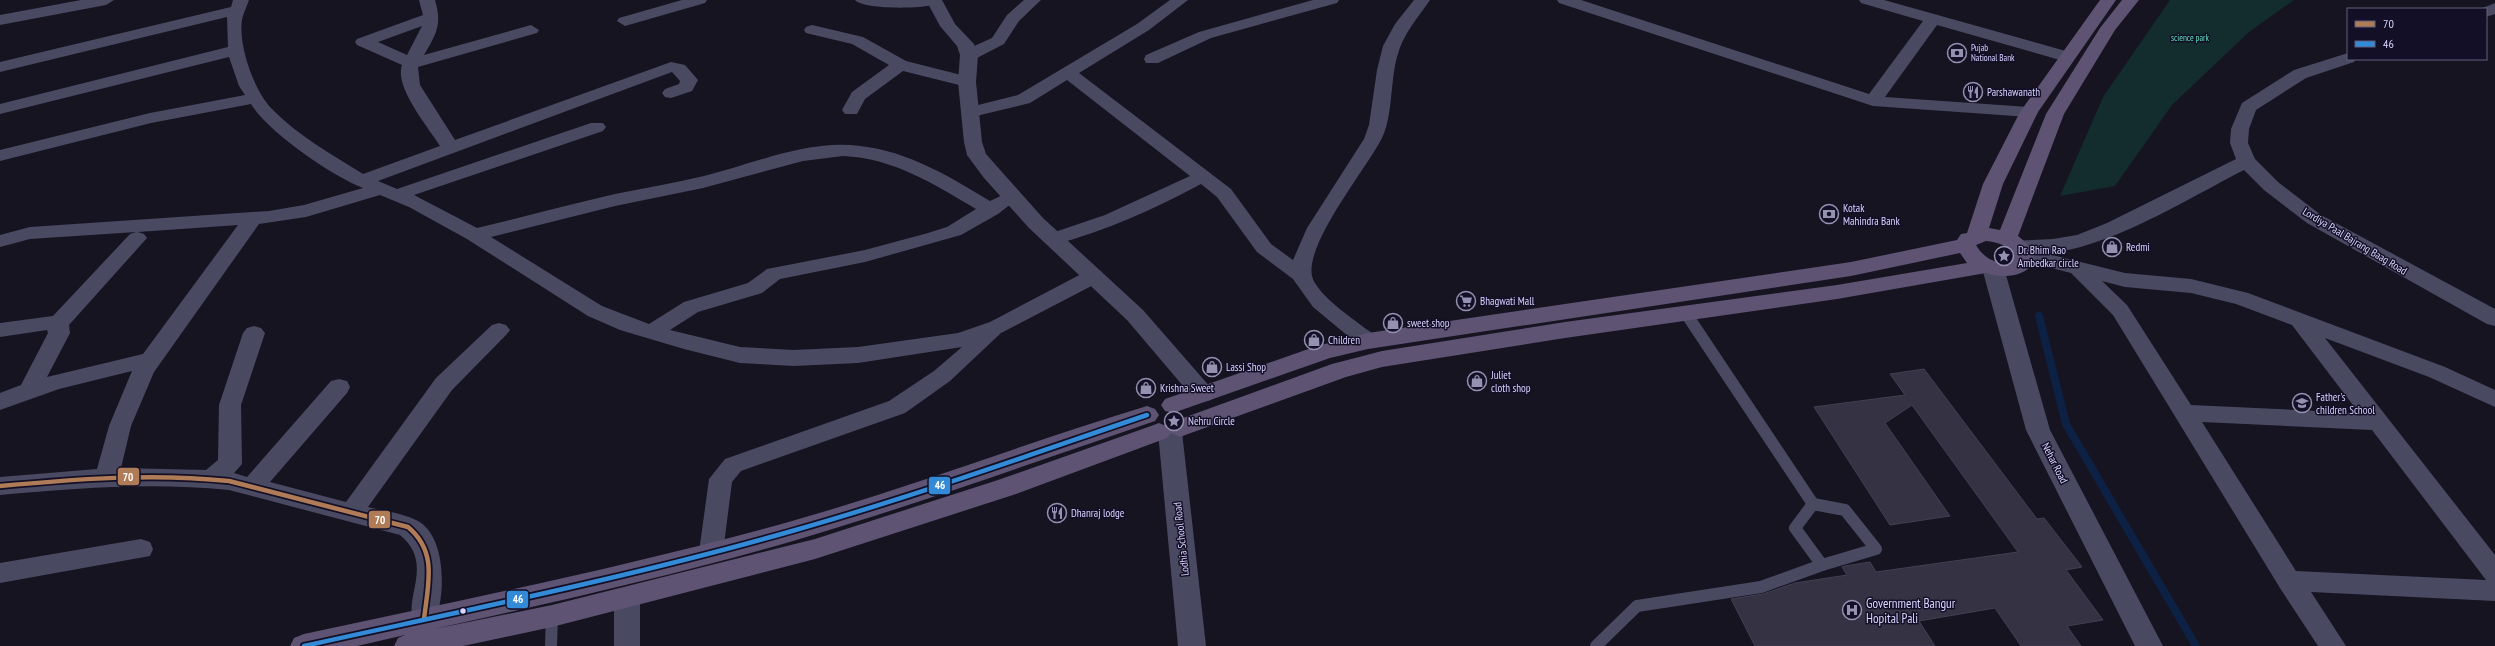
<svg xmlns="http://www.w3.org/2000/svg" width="2495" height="646" font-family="'PT Sans Narrow',sans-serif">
<rect width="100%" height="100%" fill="#161421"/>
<path fill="#132c2d" d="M2170 0H2294L2249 32 2172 105 2115 186 2060 196 2103 97Z"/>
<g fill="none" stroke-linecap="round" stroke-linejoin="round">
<path stroke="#0d2144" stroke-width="8" d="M2039 316 2066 424 2196 646"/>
</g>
<path fill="#343243" stroke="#433f54" d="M1924 369 2037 519 2044 518 2082 567 2066 570 2103 620 2067 626 2081 646H2021L1995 608 1919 621 1935 646H1755L1731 599 1763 594 1795 583 1847 575 1842 567 1845 566 1870 562 1876 572 2018 552 1912 405 1885 423 1950 516 1890 525 1814 407 1905 395 1890 374Z"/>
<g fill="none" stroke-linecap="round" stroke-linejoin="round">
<g stroke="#4a4962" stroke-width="12">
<path d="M1685 312 1813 504"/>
<path d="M1813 504 1845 510 1876 549 1822 565 1795 528Z"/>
<path d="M551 646 552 616"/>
<path d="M1596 646 1637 606 1761 587 1822 565"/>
</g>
<g fill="#4a4962" fill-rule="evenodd">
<path d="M81 0H114L106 5 0 25V15Z"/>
<path d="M233 0H249C247 6 243 14 242 20 238 45 254 90 271 108 297 135 331 154 363 174L440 146C428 127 394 87 402 65L357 45 355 42 357 39 423 15 419 0H435C442 24 437 33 424 55L531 25 539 30 537 33 418 67 420 85 455 140 671 62 685 65 698 80 692 91 671 98 665 97 662 93 665 89 679 84 680 81 672 72 378 181 397 189 591 123H603L606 127 603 131 414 195 477 228C523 217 568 205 615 194 644 188 674 183 704 176 753 164 808 139 860 146 908 151 950 177 990 201L1011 191 1018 193 1020 197 998 214 961 235 865 262 780 279 762 293 698 312 670 330 740 347 794 350 858 347 958 333 990 322 1087 271 1094 269 1101 271 1104 276 1101 281 1001 333 950 381 905 413 741 471 732 482 723 552 720 559 711 562 702 559 699 552 709 479 725 459 889 401 934 371 962 347 858 363 794 366 740 363 684 349 620 330 588 316 467 239 409 207 380 195 306 217 259 224 154 372 131 426 121 468 206 470 218 460 219 405 243 333 247 328 254 326 261 328 265 333 241 405 242 464 234 473 247 477 331 381 339 379 347 381 350 387 347 393 270 482 346 502 436 378 492 325 499 323 506 325 510 330 506 335 452 390 368 507C383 511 402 513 416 520 448 535 446 600 433 627L424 630 415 627C401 598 436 565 400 535L229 490C152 482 77 488 0 495V477L97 469 109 426 132 371 59 389 0 410V393L21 385 48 333 47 330 0 337V323L53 316 130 234 136 232 30 239 0 247V235L30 227 269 211 304 205 363 188C332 176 268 132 251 104L151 123 0 161V150L150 113 245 95 239 86 229 57 0 114V104L228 47 227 17 0 72V62L231 7ZM422 26 407 55 378 42ZM843 156C893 158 934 184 976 209L947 227 928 233 865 250 767 269 748 283 684 302 649 324 602 306 491 237 615 206 703 188 803 161ZM238 225 143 354 47 377 70 333 69 325 147 238 144 234 138 232Z"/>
<path d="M682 0H707L705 3 625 26 617 21 619 18Z"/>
<path d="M855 0H941L942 1C936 10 862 10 855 0Z"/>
<path d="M1024 0H1041L1019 21 1004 44 975 59H963L961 55 963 51 992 38 1007 15Z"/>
<path d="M1170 0H1188L1149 30 1079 73 1231 189 1271 244 1293 260 1307 228 1364 139 1369 125 1377 70 1383 46 1395 24 1414 0H1430C1417 19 1403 34 1397 57 1390 82 1393 118 1381 140 1365 170 1305 244 1312 276 1316 295 1360 324 1376 336L1379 341 1376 346 1368 348 1360 346 1313 307 1293 279 1257 252 1217 197 1201 184C1153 210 1105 231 1053 245L1046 243 1043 239 1046 235 1105 215 1190 176 1067 80 1030 103 972 117 966 116 963 112 966 108 1018 95 1137 24Z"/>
<path d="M1313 0H1339L1337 3 1211 38 1158 63H1146L1144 59 1146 55 1199 32Z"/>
<path d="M1557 0H1581L1869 94 1923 21 1861 3 1859 0H1884L2073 53 2075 57 2073 61 2067 62 1937 25 1885 97 2029 107 2035 108 2038 112 2035 116 2029 117 1873 106 1559 3Z"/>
<path d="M812 25 863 37 906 61 973 78 976 82 973 86 967 87 903 71 865 99 857 114H845L842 110 852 92 889 65 852 44 806 33 804 30 806 27Z"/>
<path d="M2024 248 2125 273 2191 279 2248 293 2445 367 2495 390V407L2429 377 2325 338 2495 555V601L2311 592 2346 646H2318L2280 588 2113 315 2071 273 2017 259 2014 254 2017 249ZM2102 281 2125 287 2191 293 2236 304 2292 325 2359 413 2191 405 2127 305ZM2202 422 2372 430 2486 580 2296 571Z"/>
<path d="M141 539 150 542 153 549 150 556 0 583V563Z"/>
<path d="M627 587 636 591 640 598V646H614V598L618 591Z"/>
</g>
<g fill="#4a4962" fill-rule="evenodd">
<path d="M926 0H942L955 24 974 44 978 55 976 82 982 142 986 154 1043 218 1143 310 1211 388 1215 394 1211 400 1203 402 1195 400 1127 320 1029 228 984 178 967 155 964 142 958 82 960 55 957 46 940 26Z"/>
<path d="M2495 3V14L2486 17V9H2480Z"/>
<path d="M2348 53V59H2356L2354 62 2306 78 2256 110 2249 129 2248 143 2255 159 2278 182 2321 215 2495 309V326L2487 324 2307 223 2264 190 2244 170C2184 200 2079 269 2011 251L2008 246 2011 241 2053 239 2077 235 2107 223 2236 159 2230 143 2231 129 2242 103 2294 70Z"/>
<path d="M1993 261 2000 263 2004 268 2050 430 2163 646H2135L2026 430 1982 268 1986 263Z"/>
<path d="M1170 423 1178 426 1182 432 1206 646H1178L1158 432 1162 426Z"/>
</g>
<path fill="#5e5373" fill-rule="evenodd" d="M2100 0H2116L2038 112 2003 184 1989 228 2000 230 2046 114 2100 28 2122 0H2139L2115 30 2064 114 2018 236C2028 243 2033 251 2034 262 2024 278 2002 278 1986 273L1837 299 1565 338 1382 367 1346 377 1188 434 1180 437 1171 433 1167 438 1016 494 815 559 552 627 463 646H394L398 638 405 635 357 646H290L294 638 304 634C467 599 631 566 792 521 912 487 1028 442 1147 406L1155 409 1159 415 1155 421C1035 462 915 505 793 541 675 575 555 602 434 629L552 605 815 539 998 480 1151 426 1159 423 1168 427 1172 422 1332 364 1382 351 1565 322 1837 285 1967 263 1960 253 1851 276 1368 349 1330 358 1173 413 1165 411 1161 405 1165 399 1317 346 1368 333 1851 262 1957 240 1961 234 1967 233 1983 184 2020 112ZM1986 241C1997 242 2012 246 2013 259 2000 268 1983 258 1976 245Z"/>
<defs>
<path id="bus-1" d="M0 486C77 479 152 473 229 481L408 527C438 552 428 584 424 619"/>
<path id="bus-2" d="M304 646C467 610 631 577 792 531 912 497 1029 455 1147 415"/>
</defs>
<use href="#bus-1" stroke="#130f26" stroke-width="8"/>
<use href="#bus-2" stroke="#130f26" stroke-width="8"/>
<use href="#bus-1" stroke="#b07c57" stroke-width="4.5"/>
<use href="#bus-2" stroke="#338bd7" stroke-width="4.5"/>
</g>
<defs>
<symbol id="bank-ring" viewBox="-11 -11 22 22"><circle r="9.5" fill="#130f26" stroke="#9591b1" stroke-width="1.5"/><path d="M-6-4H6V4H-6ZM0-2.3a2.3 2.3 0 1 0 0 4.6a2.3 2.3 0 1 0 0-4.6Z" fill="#9591b1"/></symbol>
<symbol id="restaurant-ring" viewBox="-11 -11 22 22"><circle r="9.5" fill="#130f26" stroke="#9591b1" stroke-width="1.5"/><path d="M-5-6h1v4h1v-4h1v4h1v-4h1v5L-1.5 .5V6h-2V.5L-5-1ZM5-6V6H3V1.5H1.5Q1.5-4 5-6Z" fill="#9591b1"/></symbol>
<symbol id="shop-ring" viewBox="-11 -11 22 22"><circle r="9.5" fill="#130f26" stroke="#9591b1" stroke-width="1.5"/><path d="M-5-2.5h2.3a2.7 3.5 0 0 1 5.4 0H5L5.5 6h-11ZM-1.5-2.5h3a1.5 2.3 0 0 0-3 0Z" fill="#9591b1"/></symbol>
<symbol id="sight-ring" viewBox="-11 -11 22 22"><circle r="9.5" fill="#130f26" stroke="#9591b1" stroke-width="1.5"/><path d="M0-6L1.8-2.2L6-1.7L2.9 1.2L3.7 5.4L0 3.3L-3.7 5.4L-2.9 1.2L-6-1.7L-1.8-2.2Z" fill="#9591b1"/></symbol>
<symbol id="supermarket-ring" viewBox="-11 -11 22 22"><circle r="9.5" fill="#130f26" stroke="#9591b1" stroke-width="1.5"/><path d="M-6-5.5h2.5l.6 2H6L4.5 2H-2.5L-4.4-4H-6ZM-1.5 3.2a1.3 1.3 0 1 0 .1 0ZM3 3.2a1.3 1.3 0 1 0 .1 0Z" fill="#9591b1"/></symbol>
<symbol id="school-ring" viewBox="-11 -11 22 22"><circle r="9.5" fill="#130f26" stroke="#9591b1" stroke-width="1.5"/><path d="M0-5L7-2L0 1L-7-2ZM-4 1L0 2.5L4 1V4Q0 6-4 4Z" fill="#9591b1"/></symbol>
<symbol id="hospital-ring" viewBox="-11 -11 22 22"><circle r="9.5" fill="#130f26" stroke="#9591b1" stroke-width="1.5"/><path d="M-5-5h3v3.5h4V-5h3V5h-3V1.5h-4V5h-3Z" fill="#9591b1"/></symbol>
</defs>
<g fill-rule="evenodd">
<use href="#bank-ring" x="1946" y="42" width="22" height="22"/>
<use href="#restaurant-ring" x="1962" y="81" width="22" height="22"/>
<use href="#bank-ring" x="1818" y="203" width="22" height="22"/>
<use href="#shop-ring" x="2101" y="236" width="22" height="22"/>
<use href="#sight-ring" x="1993" y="245" width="22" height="22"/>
<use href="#supermarket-ring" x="1455" y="290" width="22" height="22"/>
<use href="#shop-ring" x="1382" y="312" width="22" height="22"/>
<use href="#shop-ring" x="1303" y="329" width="22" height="22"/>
<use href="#shop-ring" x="1201" y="356" width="22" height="22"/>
<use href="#shop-ring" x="1466" y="370" width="22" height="22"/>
<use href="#shop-ring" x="1135" y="377" width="22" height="22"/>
<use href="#school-ring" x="2291" y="392" width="22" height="22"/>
<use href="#sight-ring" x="1163" y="410" width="22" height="22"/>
<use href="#restaurant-ring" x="1046" y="502" width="22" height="22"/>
<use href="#hospital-ring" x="1841" y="599" width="22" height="22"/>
</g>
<circle fill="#d9d4ff" stroke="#130f26" stroke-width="1.5" cx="463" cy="611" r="3.5"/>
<g text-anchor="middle" stroke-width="3" stroke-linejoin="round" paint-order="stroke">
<g font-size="9" fill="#5fe0c0" stroke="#130f26">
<text x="2190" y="41">science park</text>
</g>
<g font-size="9" fill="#d9d4ff" stroke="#130f26" text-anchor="start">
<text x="1971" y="51">Pujab<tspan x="1971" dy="10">National Bank</tspan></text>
</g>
<g font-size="11" fill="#d9d4ff" stroke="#130f26" text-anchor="start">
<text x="1987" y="96">Parshawanath</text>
<text x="1843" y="212">Kotak<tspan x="1843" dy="13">Mahindra Bank</tspan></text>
<text x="2126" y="251">Redmi</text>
<text x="2018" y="254">Dr. Bhim Rao<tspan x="2018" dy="13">Ambedkar circle</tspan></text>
<text x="1480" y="305">Bhagwati Mall</text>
<text x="1407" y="327">sweet shop</text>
<text x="1328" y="344">Children</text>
<text x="1226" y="371">Lassi Shop</text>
<text x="1491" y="379">Juliet<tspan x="1491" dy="13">cloth shop</tspan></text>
<text x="1160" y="392">Krishna Sweet</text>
<text x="2316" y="401">Father's<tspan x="2316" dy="13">children School</tspan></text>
<text x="1188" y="425">Nehru Circle</text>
<text x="1071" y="517">Dhanraj lodge</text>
</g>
<g font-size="11" fill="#d9d4ff" stroke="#130f26">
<text transform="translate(2355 241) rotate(31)" y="4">Lordiya Paal Bajrang Baag Road</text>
<text transform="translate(2055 463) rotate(63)" y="4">Nehar Road</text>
<text transform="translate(1181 539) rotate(-96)" y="4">Lodhia School Road</text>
</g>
<g font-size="13" fill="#d9d4ff" stroke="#130f26" text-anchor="start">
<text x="1866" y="608">Government Bangur<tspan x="1866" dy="15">Hopital Pali</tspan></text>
</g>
</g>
<g stroke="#130f26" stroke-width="1.5">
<rect x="117" y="467" width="23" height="19" rx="4" fill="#b07c57"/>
<rect x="928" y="476" width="23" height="19" rx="4" fill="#338bd7"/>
<rect x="368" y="510" width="23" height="19" rx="4" fill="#b07c57"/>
<rect x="506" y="590" width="23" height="19" rx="4" fill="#338bd7"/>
</g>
<g font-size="11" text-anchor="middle" font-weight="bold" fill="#fff">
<text x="128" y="481">70</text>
<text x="940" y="489">46</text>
<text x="380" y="524">70</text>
<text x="518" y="603">46</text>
</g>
<rect x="2347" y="8" width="140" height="52" fill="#130f26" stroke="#625e7d"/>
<rect x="2355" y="21" width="20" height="6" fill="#b07c57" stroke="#625e7d"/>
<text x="2383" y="28" font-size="12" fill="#d9d4ff">70</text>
<rect x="2355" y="41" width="20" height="6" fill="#338bd7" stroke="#625e7d"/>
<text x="2383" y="48" font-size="12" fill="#d9d4ff">46</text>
</svg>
